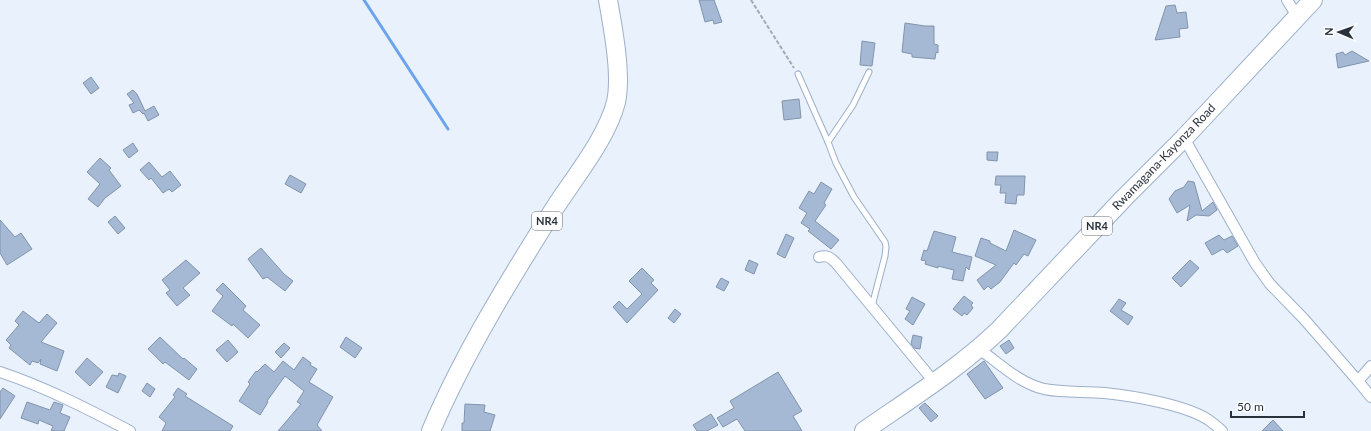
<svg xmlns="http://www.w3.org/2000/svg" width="1371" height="431" font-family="Lato,sans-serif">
<rect width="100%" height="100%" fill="#e9f1fc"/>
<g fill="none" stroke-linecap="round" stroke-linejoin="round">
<path stroke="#6ba3ed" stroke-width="3" d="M364 0 448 129"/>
</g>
<g fill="#a5b9d4" stroke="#8094ad">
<path d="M699 0H714L722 22 714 24 713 20 705 22Z"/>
<path d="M1175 5 1177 13 1186 12 1188 28 1179 29 1180 37 1155 40 1166 6Z"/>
<path d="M905 23 925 26H934V44L938 45V53L936 52 935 59 912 57V54L902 52Z"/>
<path d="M862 41 875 43 872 66 860 65Z"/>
<path d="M1352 51 1369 61 1338 68 1336 54 1343 52 1345 55Z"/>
<path d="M91 77 99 88 91 94 83 83Z"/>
<path d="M133 90 137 94 145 111 154 106 159 115 148 121 144 113 143 114 139 110 133 113 129 105 134 103 127 94Z"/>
<path d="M799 99 801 118 784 120 782 101Z"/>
<path d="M133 143 138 151 129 158 123 150Z"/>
<path d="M987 152H998L997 161 987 160Z"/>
<path d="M100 158 111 168 109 170 121 186 105 198 98 207 88 199 100 184 87 172Z"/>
<path d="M149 162 162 177 170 171 181 185 172 192 169 189 163 193 151 178 149 180 140 170Z"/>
<path d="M290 175 306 184 301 193 285 184Z"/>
<path d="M996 176H1025L1024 195H1017L1016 204 1005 203 1006 193H1000L1001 185H995Z"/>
<path d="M1188 181 1194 182 1202 211 1213 202 1217 210 1209 216 1196 215 1187 221 1190 205 1177 213 1169 199 1175 191 1184 187Z"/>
<path d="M821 182 832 189 824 203 826 205 815 221 839 240 831 249 808 231 810 229 801 223 807 213 799 208 809 191 814 194Z"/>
<path d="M115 216 125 228 118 234 108 222Z"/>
<path d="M0 220 15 237 21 233 32 249 7 265 0 253Z"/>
<path d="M1014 230 1036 240 1028 256 1024 254 1016 265 1014 263 1000 282 991 289 988 286 984 290 977 280 996 265 975 256 981 238 990 241V243L1006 251Z"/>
<path d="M934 231 956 237 952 252 972 257 969 270 966 267 963 281 952 279 954 270 938 266V268L925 264 926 261 921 260 924 250 927 251Z"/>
<path d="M786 234 794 238 785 258 777 254Z"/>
<path d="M1219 235 1224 240 1232 236 1238 246 1227 253 1223 249 1212 255 1205 243Z"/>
<path d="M261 248 284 274 293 281 285 291 267 277 263 279 248 259Z"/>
<path d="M186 260 200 273 183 288 190 295 177 306 166 293 170 290 162 280Z"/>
<path d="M749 260 758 264 754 274 745 270Z"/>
<path d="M1190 260 1199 268 1181 287 1172 278Z"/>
<path d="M642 268 654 280 651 283 658 290 627 323 613 307 619 301 627 309 642 294 629 281Z"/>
<path d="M721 278 729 282 724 291 716 287Z"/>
<path d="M223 283 246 306 243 310 260 325 248 338 233 324 232 326 212 311 223 296 216 290Z"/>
<path d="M964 296 973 303 971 305 973 308 967 315 964 313 962 316 953 309Z"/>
<path d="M912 297 925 304 913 325 905 319 910 311 906 309Z"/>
<path d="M1119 299 1126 303 1121 310 1133 317 1128 325 1110 311Z"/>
<path d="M675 309 681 314 674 323 668 318Z"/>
<path d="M23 311 39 323 47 314 57 323 41 342 64 351 57 371 40 364 41 359 38 363 32 361 30 365 9 348 11 345 6 340 19 325 15 321Z"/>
<path d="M913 335 922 337 920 349 914 348 911 344Z"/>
<path d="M160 337 183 359 184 358 197 369 189 380 165 362 163 364 148 349Z"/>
<path d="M346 337 362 348 355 358 340 347Z"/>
<path d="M228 340 238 352 227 362 216 350Z"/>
<path d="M1009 340 1014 348 1006 354 1000 346Z"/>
<path d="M284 343 290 348 281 358 275 352Z"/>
<path d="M303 357 311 363 310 365 317 369 309 382 333 397 317 425 322 431H278L301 404 297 402 304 391 285 376 267 401 268 402 260 415 239 401 250 384 248 382 256 371 257 372 265 364 274 372 283 361 294 370Z"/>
<path d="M87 358 103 372 90 386 75 372Z"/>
<path d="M984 361 1003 388 985 399 967 374Z"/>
<path d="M778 372 802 411 793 416 802 431H745L737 419 723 427 717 418 734 408 730 401Z"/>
<path d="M119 373 126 376 118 393 106 387 112 375 118 376Z"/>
<path d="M147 383 155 389 150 397 142 391Z"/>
<path d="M3 388 15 396 0 419V392Z"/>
<path d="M178 388 187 394 185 396 233 426 230 431H162L166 423 159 417 175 397 173 395Z"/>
<path d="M27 402 50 410 54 402 63 405 60 413 70 417 64 431H51L53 426 39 420 38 424 21 418Z"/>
<path d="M925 403 938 416 931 422 919 408Z"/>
<path d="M465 404 485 405 484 412 495 415 490 431H462V423H464Z"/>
<path d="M711 414 718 425 707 431H697L693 425Z"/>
<path d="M1273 420 1283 431H1262Z"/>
</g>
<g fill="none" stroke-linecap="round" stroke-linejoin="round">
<defs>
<g id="lane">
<path d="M798 74 828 142 836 163 854 197 885 242 886 247 885 256 872 306"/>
<path d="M828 142 853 105 869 72"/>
</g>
<g id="street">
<path d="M1287 0 1297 16"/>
<path d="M1184 138 1255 263 1270 284 1304 319 1358 381 1371 397"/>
<path d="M819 257C827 255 830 257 836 263L935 383"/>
<path d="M979 349C999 363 1019 383 1044 389 1064 393 1085 391 1105 393 1133 396 1188 405 1210 421 1214 424 1218 427 1222 431"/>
<path d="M0 372C45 387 88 409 130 431"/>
<path d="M1358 381 1371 366"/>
</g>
<g id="highway">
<path d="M431 431C463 355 510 279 554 209 574 178 607 138 616 102 622 75 613 28 608 0"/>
<path d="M864 431C910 399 958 369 999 330L1124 198 1184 138 1313 0"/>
</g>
</defs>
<use href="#lane" stroke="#9cb0cb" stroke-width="7"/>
<use href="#street" stroke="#9cb0cb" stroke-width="12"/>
<use href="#highway" stroke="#9cb0cb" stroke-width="20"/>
<path stroke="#a2aab4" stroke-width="2" stroke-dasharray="4 2" stroke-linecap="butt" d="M751 0 794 68"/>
<use href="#lane" stroke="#fff" stroke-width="5"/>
<use href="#street" stroke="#fff" stroke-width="10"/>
<use href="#highway" stroke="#fff" stroke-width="18"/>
</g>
<g text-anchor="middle" stroke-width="3" stroke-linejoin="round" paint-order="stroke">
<g fill="#fdfdfd" stroke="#696e75" stroke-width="1">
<rect x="532" y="212" width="30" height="18" rx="3"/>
<rect x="1082" y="217" width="30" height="18" rx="3"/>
</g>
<g font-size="11" font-weight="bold" fill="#29313b">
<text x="547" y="225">NR4</text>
<text x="1097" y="230">NR4</text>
</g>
<g font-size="12" fill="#29313b" stroke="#fdfdfd">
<text transform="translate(1164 157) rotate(-46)" y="4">Rwamagana-Kayonza Road</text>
</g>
</g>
<g transform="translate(1339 32) rotate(272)" stroke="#fdfdfd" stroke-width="3" paint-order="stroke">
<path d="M0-3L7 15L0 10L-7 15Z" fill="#29313b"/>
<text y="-6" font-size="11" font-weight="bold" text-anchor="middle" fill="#29313b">N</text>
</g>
<path d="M1231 411v6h73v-6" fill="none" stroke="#29313b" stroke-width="2"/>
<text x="1237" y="411" font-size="12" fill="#29313b" stroke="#fdfdfd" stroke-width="3" paint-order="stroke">50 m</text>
</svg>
